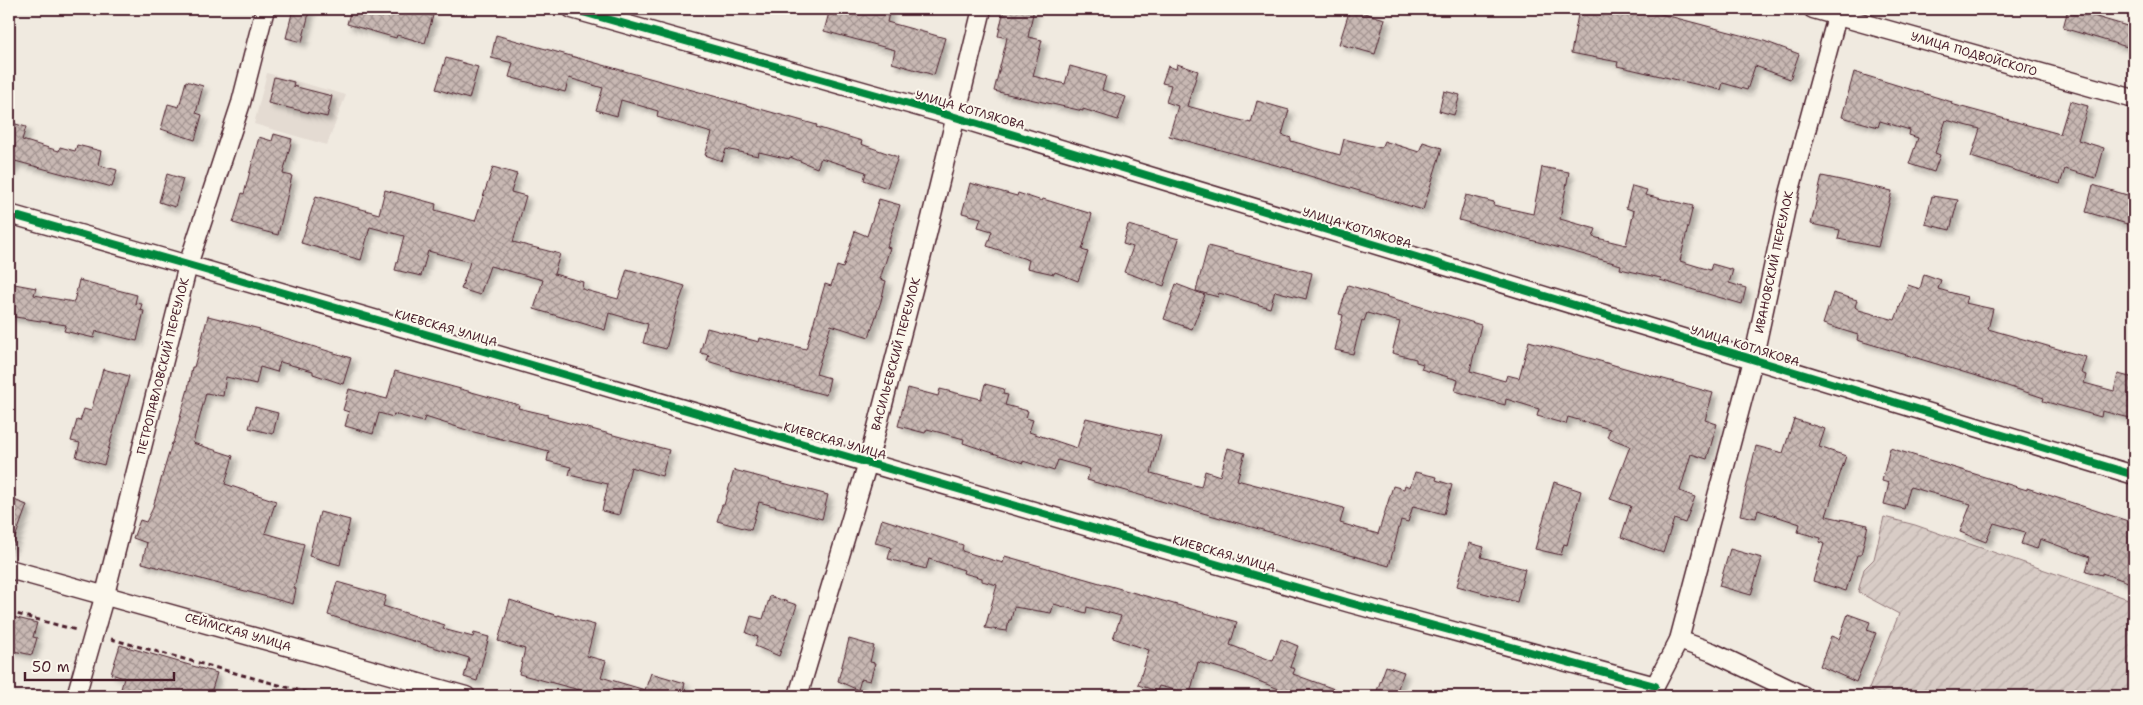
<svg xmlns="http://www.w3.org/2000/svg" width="2143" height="705" font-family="'Shantell Sans',sans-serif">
<defs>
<pattern id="garden-furrows" width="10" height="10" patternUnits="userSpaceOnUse" patternTransform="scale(1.25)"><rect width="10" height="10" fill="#d8ccc6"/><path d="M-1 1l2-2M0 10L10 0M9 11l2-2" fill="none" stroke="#bbafaa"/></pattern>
<pattern id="building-cross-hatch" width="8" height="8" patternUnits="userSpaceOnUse" patternTransform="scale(1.25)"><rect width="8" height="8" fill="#c8b8b3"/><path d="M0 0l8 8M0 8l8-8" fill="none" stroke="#a49592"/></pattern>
<filter id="shadow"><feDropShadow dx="4.5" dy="4.5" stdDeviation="2.5" flood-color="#0004"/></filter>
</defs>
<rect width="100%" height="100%" fill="#f0eae0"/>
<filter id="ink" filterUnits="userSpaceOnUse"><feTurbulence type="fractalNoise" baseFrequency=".02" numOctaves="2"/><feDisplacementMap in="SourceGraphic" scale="10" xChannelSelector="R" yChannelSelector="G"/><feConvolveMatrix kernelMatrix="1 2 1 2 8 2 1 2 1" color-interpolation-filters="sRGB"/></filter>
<g filter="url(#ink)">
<path fill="#e4dbd2" d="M267 73 346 95 327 145 254 124Z"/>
<path fill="url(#garden-furrows)" stroke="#917678" d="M1884 517 1915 525 2134 601V696H1885L1869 689 1899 614 1858 592 1864 569 1874 559Z"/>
<g fill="url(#building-cross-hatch)" stroke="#4a1f2b" filter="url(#shadow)">
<path d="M293 9H310L302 42 286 38Z"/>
<path d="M351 9H406L433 16 425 43 397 35 396 38 347 24Z"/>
<path d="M830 9H890L887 22 945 38 934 75 892 63 895 50 824 31Z"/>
<path d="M1004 9H1034L1028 37 1042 40 1033 76 1065 84 1070 66 1106 76 1102 90 1126 97 1118 120 1083 109V111L994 91 1007 38 998 36Z"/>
<path d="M1350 9 1385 19 1375 54 1339 44Z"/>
<path d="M1579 9H1631L1644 14 1646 10 1764 41 1799 54 1790 79 1755 66 1747 90 1723 83 1721 90 1617 66 1618 62 1571 53Z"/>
<path d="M2068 9H2095L2093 16 2134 28V49L2063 28Z"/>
<path d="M496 35 817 125 816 127 862 141 861 144 898 157 887 188 864 180 866 172 821 158 817 168 790 157 789 159 759 152 758 156 726 149 722 161 705 155 712 133 657 117 658 111 621 100 617 116 596 110 603 88 569 78 565 92 509 77 513 63 491 58Z"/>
<path d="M446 58 478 67 469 99 436 89Z"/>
<path d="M1177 64 1198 71 1187 106 1251 123 1257 101 1289 110 1282 135 1291 138V141L1340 155 1344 139 1381 148 1384 141 1419 152 1423 142 1442 148 1423 210 1293 171 1294 170 1169 136 1178 106 1166 102 1171 85 1162 83 1168 66 1176 69Z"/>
<path d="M1854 72 1952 102 1951 104 2060 134 2070 101 2088 106 2078 140 2104 148 2096 178 2065 169 2060 184 1971 157 1980 129 1946 120 1935 153 1940 155 1934 172 1909 164 1918 138 1909 135 1910 130 1880 121 1878 127 1842 117Z"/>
<path d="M274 77 294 82 293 86 332 96 327 117 268 103Z"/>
<path d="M186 81 203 86 196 113 202 115 195 140 161 129 168 104 179 107Z"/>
<path d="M1444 91 1460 95 1454 115 1439 111Z"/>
<path d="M9 122 26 127 22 140 59 151 60 147 75 151 77 145 101 151 98 165 117 170 112 187 15 161 12 170H9Z"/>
<path d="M274 134 292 139 283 174 292 176 278 235 233 223 242 193 244 194 259 137 272 141Z"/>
<path d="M493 167 517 174 511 192 526 196 513 242 560 254 554 274 583 282 582 289 618 299 627 269 685 286 677 308 666 349 643 343 648 324 609 313 605 330 534 309 543 280 490 266 480 295 461 289 470 262 428 251 421 276 395 270 404 236 370 227 361 260 301 243 316 196 379 214 385 190 436 204 435 210 475 221Z"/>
<path d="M1542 167 1569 172 1560 219 1596 229 1593 237 1626 245 1634 211 1626 208 1632 186 1647 190 1645 195 1693 206 1680 261 1710 270 1712 264 1733 270 1729 283 1746 288 1742 304 1660 280 1661 278 1620 269 1621 265 1459 220 1466 195 1494 202 1493 205 1533 214Z"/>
<path d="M167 174 183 179 175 207 159 202Z"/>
<path d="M1822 176 1892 191 1878 247 1838 239 1840 230 1811 224Z"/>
<path d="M970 183 1017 196 1018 193 1042 201 1043 199 1092 214 1082 250 1088 252 1078 281 1055 272 1054 274 1027 268 1029 260 987 246 992 231 978 227 981 218 962 213Z"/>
<path d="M2093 185 2134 197V226L2086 212Z"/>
<path d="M1932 196 1958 200 1950 230 1925 224Z"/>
<path d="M879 199 900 205 887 247 890 248 880 279 886 281 881 301 869 337 831 325 816 374 830 378 826 395 731 370V368L707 361 709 355 700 353 707 328 759 342 760 338 806 349 825 284 831 286 837 266 843 268 855 231 867 236Z"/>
<path d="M1128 225 1179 239 1164 286 1124 272 1133 247 1123 244Z"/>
<path d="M1208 246 1312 273 1306 299 1275 291 1270 308 1219 293 1218 297 1196 291Z"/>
<path d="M1924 274 1941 280 1938 289 1967 297 1965 303 1993 309 1988 329 2086 357 2081 373 2086 375 2084 383 2114 391 2118 374 2134 378V419L2102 411 2101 417 2043 401 2044 398 1983 378 1857 340 1858 335 1823 324 1833 293 1857 300 1855 307 1859 310 1895 320 1908 285 1920 289Z"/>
<path d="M79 280 137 295 135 303 142 304 140 310 144 311 137 341 96 331 94 338 64 331 66 325 9 316V283L36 288 34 295 74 302Z"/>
<path d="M1176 284 1205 295 1192 329 1164 319Z"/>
<path d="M1348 285 1481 325 1470 371 1505 381 1507 375 1519 378 1529 341 1713 393 1705 420 1717 424 1707 459 1691 454 1680 491 1695 497 1685 523 1674 519 1663 553 1621 537 1631 506 1610 499 1630 446 1607 437 1610 429 1568 417 1566 424 1537 416 1539 409 1506 399 1505 405 1455 391 1458 380 1421 369 1423 364 1416 362V359L1392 353 1400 322 1367 313 1364 321 1362 320 1353 354 1335 350 1343 315 1339 314Z"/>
<path d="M208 316 260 329 259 330 351 358 343 384 313 374V371L280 362 277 372 260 367 256 384 226 377 223 396 206 393 193 443 233 456 225 484 276 501 265 533 304 544 294 588 296 589 293 604 142 563 147 543 133 538 140 520 146 522 152 510 172 443H173L188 389 192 367H194Z"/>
<path d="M103 369 129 376 104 465 76 457 80 443 71 441 77 420 80 421 84 409 91 411Z"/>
<path d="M395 371 519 405 518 408 548 415 547 417 669 450 662 476 631 467 619 515 602 511 608 484 569 475 571 467 547 461 549 451 470 431 425 417 423 422 394 414 393 417 379 413 373 434 345 426 349 412 343 410 349 389 387 399Z"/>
<path d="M985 384 1004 389 1003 394 1008 395 1005 405 1028 411 1026 418 1033 420 1029 432 1077 448 1086 418 1161 436 1151 473 1201 487 1205 471 1220 476 1228 448 1245 453 1237 480 1344 508 1340 523 1378 534 1393 486 1404 489 1405 485 1410 487 1415 472 1437 477 1436 480 1452 485 1444 514 1413 506 1408 522 1401 520 1389 566 1087 480 1090 469 1058 460 1054 471 1023 461V463L963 443 964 439 927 429 925 433 898 426 908 388 938 396 940 389 981 399Z"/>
<path d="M255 407 278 413 273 434 249 428Z"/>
<path d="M1794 419 1825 429 1819 447 1846 456 1826 516 1868 525 1861 555H1857L1846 591 1813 581 1824 544 1820 542 1821 538 1798 532 1800 524 1758 510 1756 518 1740 515 1756 446 1783 453Z"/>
<path d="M1890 448 2027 490V488L2134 523V584L2102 573V575L2086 571 2090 557 2040 539 2037 549 2021 544 2025 532 1994 523 1986 542 1960 532 1971 504 1910 487 1904 509 1884 504 1889 483 1882 481Z"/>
<path d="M734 470 828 495 822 519 759 502 751 530 717 521 722 505H724Z"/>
<path d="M1554 482 1581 491 1567 545 1564 544 1561 555 1535 549Z"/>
<path d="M9 498 27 505 11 549 9 548Z"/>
<path d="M320 512 350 520 340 565 309 556Z"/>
<path d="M882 519 963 545 962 551 1003 563 1005 556 1237 622 1230 645 1273 661 1281 639 1298 646 1290 667 1295 669 1293 674 1348 694 1347 696H1288L1289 693 1238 673 1198 662 1190 694 1159 686 1157 691 1138 685 1149 650 1113 638 1121 616 1087 607 1086 613 1054 604 1051 613 1014 607 1011 620H1009L1007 631 985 628 997 585 982 581V578L963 573 964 570 929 559 926 569 888 559 891 547 875 543Z"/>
<path d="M1469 543 1484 547 1481 557 1525 569 1517 602 1457 586Z"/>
<path d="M1730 549 1762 558 1751 595 1719 586Z"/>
<path d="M337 582 386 596 383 606 445 625 443 629 473 637 474 633 489 637 477 681 464 677 469 658 328 615Z"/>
<path d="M770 596 797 605 779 656 755 646 758 637 746 633 751 616 763 619Z"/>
<path d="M510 600 558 616V615L595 625 587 656 606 661 601 677 645 690 651 673 685 683 682 696H602L519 674 525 649 498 641Z"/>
<path d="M1848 614 1870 622 1867 630 1876 633 1856 682 1820 666 1831 636 1839 639Z"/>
<path d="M9 616 37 623 33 637 37 638 32 655 9 650Z"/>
<path d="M849 639 874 646 870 662 875 663 870 681 861 679 858 690 838 681Z"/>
<path d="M120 645 217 673 210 696H119L124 678 111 674Z"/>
<path d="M1386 666 1404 672 1395 696H1375Z"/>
</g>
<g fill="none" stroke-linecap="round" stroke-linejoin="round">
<defs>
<g id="street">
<path d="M572 9 955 117 2134 475"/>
<path d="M1813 9 2134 99"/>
<path d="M9 214 188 265 1350 603 1655 686"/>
<path d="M9 569 466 696"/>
<path d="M1679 640 1712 652 1804 696"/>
<path d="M1655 686 1679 640 1753 360 1789 194 1839 9"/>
<path d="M76 696 105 594 188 265 241 103 265 9"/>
<path d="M798 696 868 462 923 251 982 9"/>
</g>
</defs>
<use href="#street" stroke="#4a1f2b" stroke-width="21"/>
<g stroke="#4a1f2b" stroke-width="3" stroke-dasharray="5 4" stroke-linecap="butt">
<path d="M9 612 76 630"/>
<path d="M111 639 319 696"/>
</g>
<use href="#street" stroke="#fbf7ec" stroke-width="18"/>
<defs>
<g id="cycleway">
<path d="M572 9 955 117 2134 475"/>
<path d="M9 214 188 265 1350 603 1655 686"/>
</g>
</defs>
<use href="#cycleway" stroke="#fbf7ec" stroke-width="11"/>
<use href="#cycleway" stroke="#00873e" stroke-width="8"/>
</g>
</g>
<g text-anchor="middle" stroke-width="4" stroke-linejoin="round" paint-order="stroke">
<g font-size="12" fill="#4a1f2b" stroke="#fbf7ec">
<text transform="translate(1974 54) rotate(16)" y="4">УЛИЦА ПОДВОЙСКОГО</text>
<text transform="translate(970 110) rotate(16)" y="4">УЛИЦА КОТЛЯКОВА</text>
<text transform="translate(1357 228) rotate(17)" y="4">УЛИЦА КОТЛЯКОВА</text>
<text transform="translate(1774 262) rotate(-78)" y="4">ИВАНОВСКИЙ ПЕРЕУЛОК</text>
<text transform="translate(446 328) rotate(16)" y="4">КИЕВСКАЯ УЛИЦА</text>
<text transform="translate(1745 346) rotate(17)" y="4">УЛИЦА КОТЛЯКОВА</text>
<text transform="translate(896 354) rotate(-75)" y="4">ВАСИЛЬЕВСКИЙ ПЕРЕУЛОК</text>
<text transform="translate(163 366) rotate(-76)" y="4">ПЕТРОПАВЛОВСКИЙ ПЕРЕУЛОК</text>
<text transform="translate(835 441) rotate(16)" y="4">КИЕВСКАЯ УЛИЦА</text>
<text transform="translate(1224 554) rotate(16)" y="4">КИЕВСКАЯ УЛИЦА</text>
<text transform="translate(238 632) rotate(16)" y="4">СЕЙМСКАЯ УЛИЦА</text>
</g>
</g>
<rect width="2143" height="705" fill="none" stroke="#fbf7ec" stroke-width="30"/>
<rect x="15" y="15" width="2113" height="675" fill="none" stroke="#4a1f2b" stroke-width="2" filter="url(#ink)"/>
<path d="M25 672v8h149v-8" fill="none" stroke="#4a1f2b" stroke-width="2.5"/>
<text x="32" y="672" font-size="15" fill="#4a1f2b" stroke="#fbf7ec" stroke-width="4" paint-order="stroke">50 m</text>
</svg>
